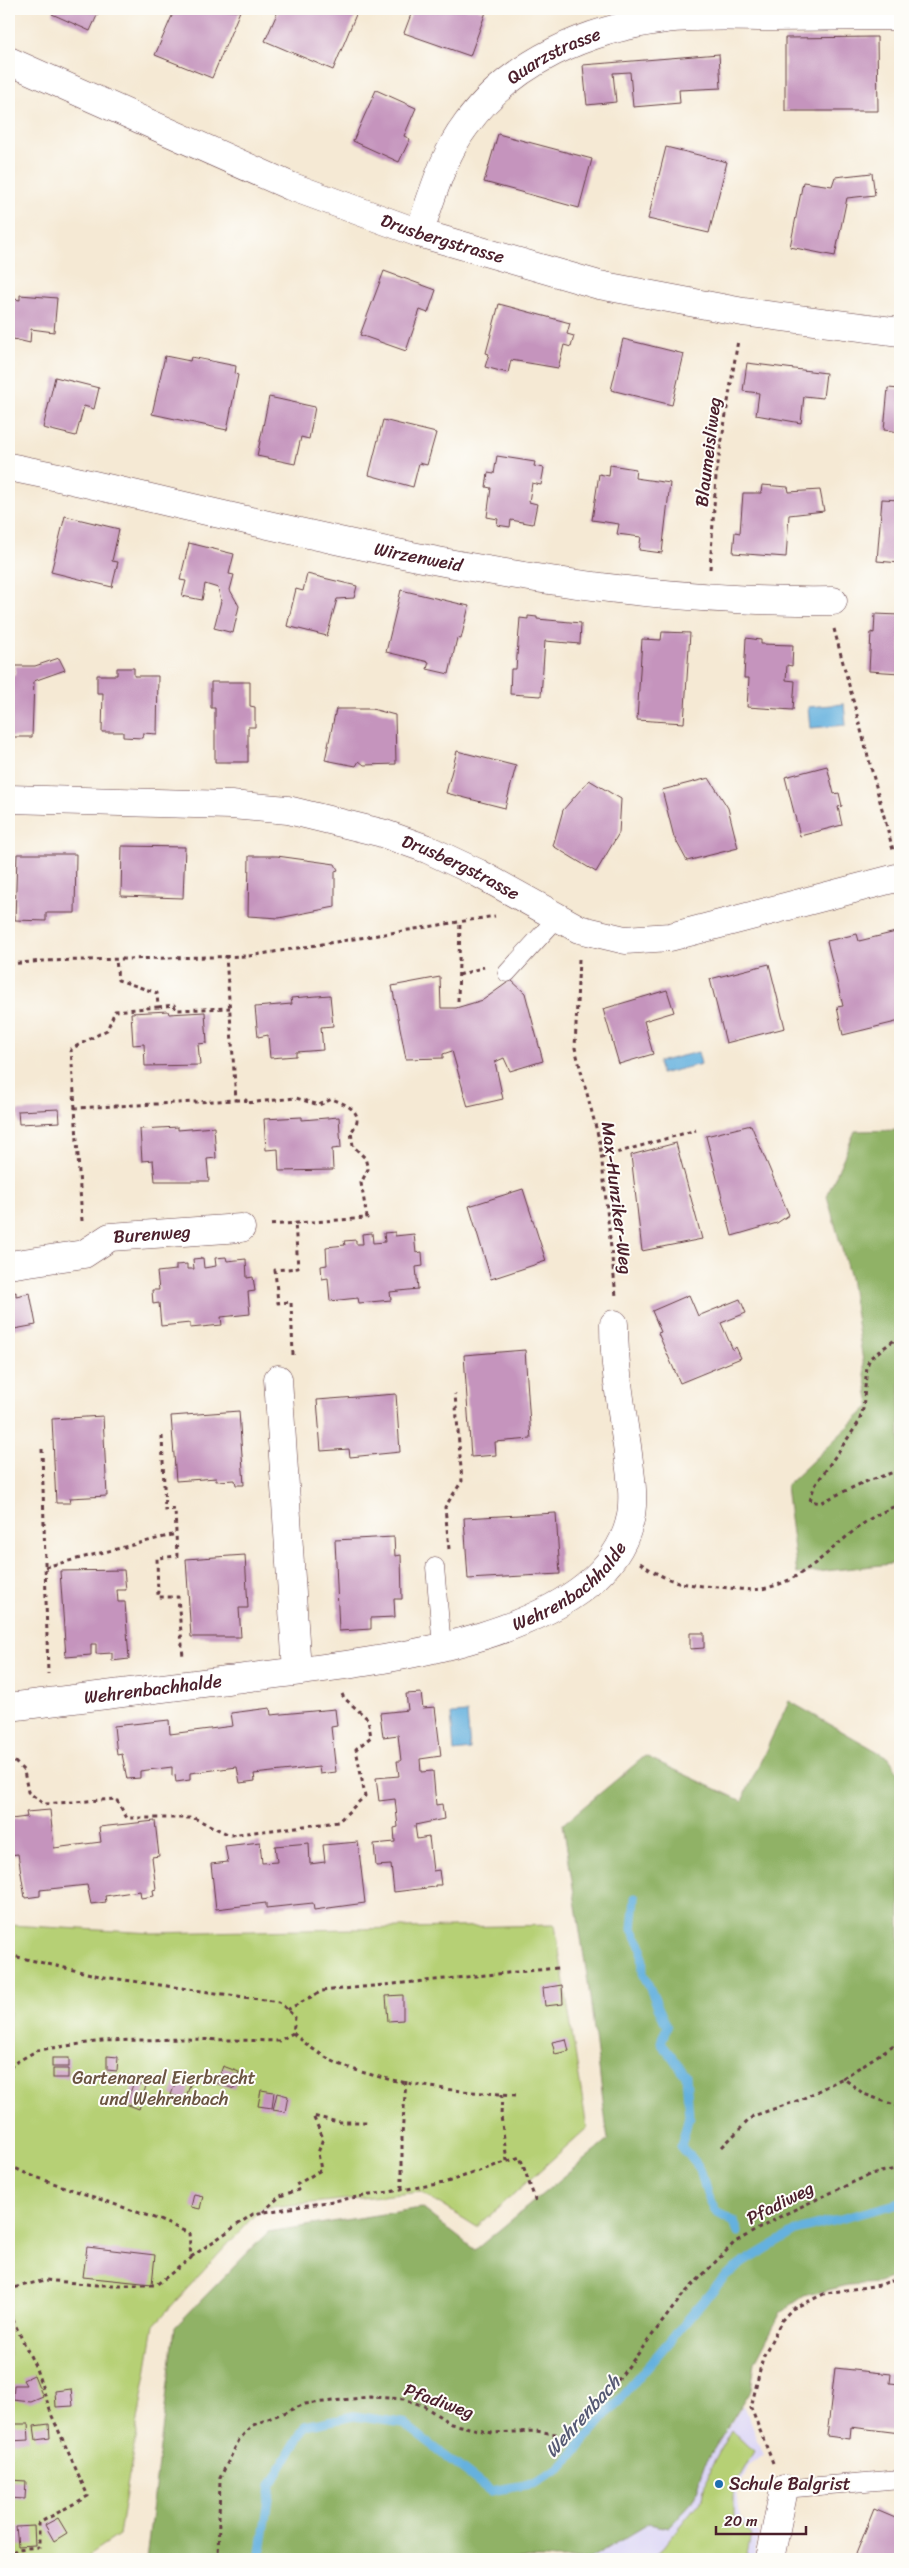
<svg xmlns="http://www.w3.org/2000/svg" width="909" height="2568" font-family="Sriracha,sans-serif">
<rect width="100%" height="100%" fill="#fdfcf7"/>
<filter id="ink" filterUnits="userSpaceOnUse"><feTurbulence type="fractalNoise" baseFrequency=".02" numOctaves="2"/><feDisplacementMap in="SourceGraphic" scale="10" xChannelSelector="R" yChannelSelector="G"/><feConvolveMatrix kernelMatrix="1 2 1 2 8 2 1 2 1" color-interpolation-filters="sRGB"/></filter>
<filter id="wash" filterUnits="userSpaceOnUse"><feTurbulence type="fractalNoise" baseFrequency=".0096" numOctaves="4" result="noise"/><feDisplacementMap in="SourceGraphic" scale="20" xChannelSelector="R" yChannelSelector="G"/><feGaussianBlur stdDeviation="1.12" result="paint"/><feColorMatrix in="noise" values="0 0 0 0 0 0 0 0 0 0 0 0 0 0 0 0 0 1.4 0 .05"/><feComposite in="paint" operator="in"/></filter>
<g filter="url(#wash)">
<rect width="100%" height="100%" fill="#f5e9d4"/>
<path fill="#dcd6f6" d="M743 2405 763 2455 749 2465 737 2491 740 2517 759 2534 754 2559H589L649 2523 669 2527 693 2501 699 2489V2480L704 2466Z"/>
<g fill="#b6d075" stroke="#807850">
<path d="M9 1925 152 1933 555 1925 587 2128 477 2227 421 2192 261 2208 154 2325 119 2535 83 2559H9Z"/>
<path d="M732 2430 754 2451 734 2487V2517L751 2535 746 2559H653L703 2497 710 2469Z"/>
</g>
<g fill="#90b266" stroke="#6d6848">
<path d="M900 1130V1563L797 1574 786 1486 870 1406 850 1278 827 1196 855 1131Z"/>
<path d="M789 1701 889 1758 900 1775V2288L895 2277 879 2283 848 2285 804 2296 781 2312 755 2362 751 2390 704 2466 699 2480V2489L693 2501 669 2527 649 2523 589 2559H146L175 2327 268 2232 421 2208 475 2250 608 2140 588 1982 563 1824 645 1756 742 1801Z"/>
</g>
<g fill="#65b1de" stroke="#586884">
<path d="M844 704 846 725 810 728 808 707Z"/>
<path d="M698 1052 701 1064 661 1074 658 1062Z"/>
<path d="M467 1713 470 1750 454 1752 451 1714Z"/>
</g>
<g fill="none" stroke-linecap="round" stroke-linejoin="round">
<g stroke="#65b1de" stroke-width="9">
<path d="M635 1898 632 1929 642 1947 643 1973 667 2027 661 2042 686 2075 689 2116 681 2146 700 2169 707 2194 716 2212 734 2222 738 2232"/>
<path d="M260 2559 271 2485 305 2426 354 2416 403 2423 490 2491 532 2484 560 2469 725 2276 744 2262 796 2231 900 2203"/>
</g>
</g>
<g id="blocks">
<g fill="#c594bd">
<path d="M55 9H100L90 31 52 14Z"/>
<path d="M175 9 240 11 212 78 155 55Z"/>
<path d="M279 9H350L357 12 333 70 265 41Z"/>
<path d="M413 9H477L486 12 470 56 404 33Z"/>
<path d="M877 37 878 111H785V38Z"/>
<path d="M719 54 721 88 679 90 680 103 633 107 630 72 613 73 616 102 587 105 583 65Z"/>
<path d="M376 90 416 108 404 136 410 139 399 162 353 141Z"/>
<path d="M498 134 592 159 579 208 484 182Z"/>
<path d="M666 147 727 162 709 233 648 219Z"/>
<path d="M872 173 875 195 847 198 835 256 790 247 803 182 832 186 835 177Z"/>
<path d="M384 271 436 290 428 313 420 310 406 351 360 335Z"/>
<path d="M20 295 57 298 54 332 31 329 30 343 9 338V298L20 300Z"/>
<path d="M499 304 570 323 567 334 574 336 571 347 564 345 558 368 511 360 508 373 485 367 489 354 486 353Z"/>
<path d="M623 339 684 354 672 405 611 390Z"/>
<path d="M165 356 190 361 191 357 236 366 235 374 238 375 227 430 152 414Z"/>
<path d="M747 363 826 373 823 398 804 396 801 423 756 415 759 393 743 391Z"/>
<path d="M55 377 99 388 94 409 84 406 76 436 43 428Z"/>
<path d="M888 388 900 389V432L884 430Z"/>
<path d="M269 397 315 407 309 439 301 437 295 464 257 456Z"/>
<path d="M383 420 436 433 427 465 419 463 413 487 369 475Z"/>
<path d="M497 456 535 462 534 466 544 468 541 485 532 483 529 502 537 504 533 524 511 520 510 527 497 525 498 519 487 517 491 488 486 487 488 473 494 474Z"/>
<path d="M610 465 636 469 635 478 670 483 662 553 639 550 641 537 617 534 619 524 592 520 599 474 609 476Z"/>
<path d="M762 485 788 487 789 492 820 490 824 511 789 515 786 557 733 553 735 532 740 533 743 493H761Z"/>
<path d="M882 499 900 500V563L877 561Z"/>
<path d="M65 516 119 529 112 561 118 562 112 587 51 572Z"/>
<path d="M189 543 234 554 229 574 234 575 230 590 239 606 233 633 214 628 221 601 218 588 205 584 202 600 182 596 186 581 180 580Z"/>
<path d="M307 574 357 586 354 598 337 599 327 636 287 626 296 589 303 591Z"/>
<path d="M401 590 469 606 461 639 457 638 449 674 427 669 429 662 386 652Z"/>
<path d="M875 614 900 615V673L869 671 871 632 874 633Z"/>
<path d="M528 616 537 617V619L581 623 580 644 545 641 541 696 510 694 511 669H516L520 618 528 619Z"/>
<path d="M662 632 690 633 684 723 637 720 642 639 661 640Z"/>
<path d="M746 638 761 640V644L793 645 792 666 787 665 786 680 795 681 793 710 747 707 749 678H744Z"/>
<path d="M59 658 65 670 34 681 32 737H9V675H15V666H35Z"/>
<path d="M117 668H134V676H158L157 734 143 733 142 738 123 737V732H102L103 693H97V675H117Z"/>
<path d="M211 682H250V706L255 707V727H248V762H215V708H211Z"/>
<path d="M336 709H372L395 715 396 764 364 765 359 761 356 766 325 760Z"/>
<path d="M457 751 516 766 505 808 446 793Z"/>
<path d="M827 766 834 794 839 793 842 806 838 807 842 825 800 836 785 777Z"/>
<path d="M709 778 728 808 738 848 687 861 674 837 662 790Z"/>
<path d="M589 780 621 799 619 833 596 872 553 846 563 810Z"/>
<path d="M122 846 185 847 183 898 121 896Z"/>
<path d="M17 854H76L75 913H46V921L15 920Z"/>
<path d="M249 856H277L335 864 338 870 335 871V907L279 918 248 916Z"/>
<path d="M900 931V1021L843 1035 837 1007 843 1006 827 941 857 934 859 941Z"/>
<path d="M769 964 785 1028 726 1043 710 979Z"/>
<path d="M440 977 441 1008H456L483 1000 511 980 525 993 543 1061 510 1071 504 1058 495 1062 503 1099 468 1107 452 1051 443 1054V1058L406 1059 392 986Z"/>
<path d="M667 990 674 1012 644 1021 653 1054 619 1064 603 1009Z"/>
<path d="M330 995 333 1026 321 1027 323 1050 296 1052V1056L270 1058 268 1035 258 1037 255 1007 292 1004 291 998Z"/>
<path d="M168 1011 169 1014 205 1012 207 1043 198 1044 200 1065 145 1066 144 1044 133 1045 131 1013Z"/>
<path d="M59 1109 60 1122 19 1124 18 1111Z"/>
<path d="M302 1117V1120L339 1117 341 1148 332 1149 333 1170 279 1171 278 1149 266 1150 264 1119Z"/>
<path d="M751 1125 789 1215 777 1223 732 1236 706 1136Z"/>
<path d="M178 1127V1130L214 1127 216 1158 207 1159 209 1181H155L153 1160 142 1161 140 1129Z"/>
<path d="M676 1143 702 1239 642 1251 631 1155Z"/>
<path d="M523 1189 546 1261 491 1279 469 1206Z"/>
<path d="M395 1232V1236L414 1234 416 1253 422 1252 423 1266 416 1267 418 1289 390 1292 391 1300 359 1303 358 1298 330 1301 328 1278 322 1279 321 1266 327 1265 326 1247 345 1245 344 1241 356 1240V1244H363L362 1234 372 1233 373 1243 385 1242 384 1233Z"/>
<path d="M226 1257 227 1261 246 1259 247 1278 253 1277 255 1291 248 1292 250 1314 221 1317 222 1325 190 1328V1323L161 1326 159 1303 153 1304 152 1290H159L157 1272 176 1270V1265L187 1264V1269H194L193 1259 203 1258 204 1268 216 1266 215 1258Z"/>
<path d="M16 1292V1296L30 1293 36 1325 9 1330V1294Z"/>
<path d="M689 1295 698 1316 740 1299 746 1313 721 1323 733 1350 736 1347 741 1358 680 1383 658 1333 661 1332 652 1311Z"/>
<path d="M525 1350 531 1439 495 1442 496 1455 471 1457 464 1355Z"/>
<path d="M396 1394 400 1452 350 1457 349 1449 321 1451 317 1400Z"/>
<path d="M239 1411 244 1485H236L235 1480 216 1481V1478L176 1481 171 1416Z"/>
<path d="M103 1416 107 1496 70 1498 71 1503H56L52 1419Z"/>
<path d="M556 1513 560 1574 468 1579 464 1518Z"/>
<path d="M394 1537 395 1556 401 1555 402 1599H394L395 1617 371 1618V1629L339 1631 335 1540Z"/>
<path d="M245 1555 248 1608H239L241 1637H191L186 1559Z"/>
<path d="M124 1570 126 1590H117L118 1602H125L129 1659 112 1661V1653L96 1654V1644H91V1655L66 1657 60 1571Z"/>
<path d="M690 1633H704V1648L690 1649Z"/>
<path d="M421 1693 423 1708 435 1707 441 1756 420 1759 421 1772 433 1771 436 1805 442 1804 444 1819 415 1825 417 1839 429 1837 433 1871 439 1870 441 1885H435V1887L394 1892 391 1865 376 1866 374 1844 395 1842 394 1828 398 1827 395 1799 379 1801 376 1778 399 1776 397 1761H401L398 1735 383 1737 380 1713 408 1710 406 1694Z"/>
<path d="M270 1708 271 1715 335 1709 337 1726 331 1727 336 1772 320 1774 319 1767 254 1774 255 1781 240 1783 237 1767 190 1773V1780L176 1782 175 1775 172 1776V1767L140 1771V1778L127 1779 122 1754 117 1755 114 1726 169 1720 170 1734 233 1726 231 1713Z"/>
<path d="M9 1807 11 1819 27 1817 26 1812 50 1810 54 1848 101 1842 99 1827 155 1821 159 1856 152 1857 156 1889 153 1890 154 1896 141 1898 140 1891 105 1896 106 1902 91 1904 87 1885 40 1890V1896L25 1898 18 1854 9 1855Z"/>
<path d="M260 1842 262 1863 277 1862 275 1846 309 1843 310 1864 325 1862 323 1845 358 1842 365 1903 314 1910 313 1903 266 1908V1903L216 1909 211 1864 228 1862 225 1846Z"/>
<path d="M562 1985 563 2004 545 2006 543 1988Z"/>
<path d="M403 1995V2020L388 2021 386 1996Z"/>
<path d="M566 2039 569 2051 555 2054 552 2042Z"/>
<path d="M107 2056 118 2057 117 2071 107 2070Z"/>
<rect x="52" y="2058" width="17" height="9"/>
<path d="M223 2066 239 2072 234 2089 217 2083Z"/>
<rect x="53" y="2069" width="15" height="9"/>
<path d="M178 2075 192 2079 185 2100 171 2095Z"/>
<path d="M134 2082 146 2086 139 2109 126 2104Z"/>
<path d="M261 2090 274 2092 272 2108 258 2106Z"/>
<path d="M277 2093 288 2096 285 2112 273 2110Z"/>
<path d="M194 2194 203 2196 200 2209 191 2207Z"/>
<path d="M87 2247 155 2255 152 2284 83 2277Z"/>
<path d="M835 2368 891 2374 890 2383 900 2384V2433L851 2427 850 2439 827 2436Z"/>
<path d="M34 2375 43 2397 31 2402 13 2400 14 2385H26L23 2380Z"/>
<path d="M71 2389 73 2406 56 2407 55 2391Z"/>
<path d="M9 2424H28L29 2440 9 2441Z"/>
<path d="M49 2424 50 2438 36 2440 34 2426Z"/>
<path d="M10 2480 26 2481 25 2499 9 2498Z"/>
<path d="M874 2509 900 2520V2559H854Z"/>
<path d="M58 2518 67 2533 54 2541 45 2525Z"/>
<path d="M34 2526 35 2545 18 2546 16 2527Z"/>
</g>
</g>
</g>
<g filter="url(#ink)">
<use href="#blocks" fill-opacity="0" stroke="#643d44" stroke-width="1"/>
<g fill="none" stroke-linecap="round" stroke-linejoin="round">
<defs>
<g id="service">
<path d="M507 973 557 918"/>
<path d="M435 1567 442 1647"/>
<path d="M784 2489 900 2479"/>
</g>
<g id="minor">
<path id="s1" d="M9 61 290 186 419 233 599 285 743 312 900 332"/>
<path id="s2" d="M419 233C432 197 443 155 466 125 512 61 588 29 665 19 700 15 736 17 771 17 814 17 857 16 900 16"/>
<path id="s3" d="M9 467 63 478C317 535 572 605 833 601"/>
<path id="s4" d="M9 799 231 805 288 810 382 833 427 849 478 873 579 929 625 940 670 937 900 877"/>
<path id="s5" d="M9 1265 84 1254 110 1237 241 1228"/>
<path d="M278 1379 297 1671"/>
<path id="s6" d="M9 1707C81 1698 154 1689 227 1680 333 1666 595 1649 629 1524 636 1499 630 1472 627 1446 621 1406 614 1365 614 1324"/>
<path d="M770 2559 784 2489"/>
</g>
</defs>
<use href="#service" stroke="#643d44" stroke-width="19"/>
<use href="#minor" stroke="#643d44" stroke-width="29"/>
<g stroke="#643d44" stroke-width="3" stroke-dasharray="4 4" stroke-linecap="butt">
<path d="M710 569 716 476 738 340"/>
<path d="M834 629 893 850"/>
<path d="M579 959 575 1048 600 1143 616 1296"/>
<path d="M9 964 43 961 249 956 495 916"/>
<path d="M459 975 484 967"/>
<path d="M458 1001 460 922"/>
<path d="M158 1007 174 1005 176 1010 230 1008"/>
<path d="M236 1100H246V1103L296 1098 319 1105 332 1099C348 1105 367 1113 351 1132L353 1146 365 1158 368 1169 361 1183 367 1218 269 1225"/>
<path d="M75 1108 71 1049 107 1030 115 1011 158 1007 157 993 118 980 116 959"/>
<path d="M602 1157 696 1130"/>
<path d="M82 1221 75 1108 236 1100 226 956"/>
<path d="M900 1336 870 1358 867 1366 863 1409 859 1422 814 1487 810 1501 820 1503 862 1483 900 1470"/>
<path d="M293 1355 291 1302 278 1303 275 1270 298 1268 295 1222"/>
<path d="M162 1436 165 1510 175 1509 177 1556 157 1558 158 1597H178L183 1657"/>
<path d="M42 1449 48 1674"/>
<path d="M449 1549 445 1507 462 1481 455 1394"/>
<path d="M640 1563C669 1583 684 1585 719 1587 732 1588 748 1591 761 1589 803 1582 828 1550 860 1526 873 1516 886 1510 900 1504"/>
<path d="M45 1567 176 1534"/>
<path d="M9 1756 24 1771 28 1792 44 1804 116 1799 127 1818H194L230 1835 338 1822 365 1796 356 1749 371 1737 368 1719 344 1698 342 1694"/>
<path d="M9 1955 104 1977 279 2002 295 2017 293 2033 279 2041 182 2039 102 2041 38 2050 13 2064 9 2070"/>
<path d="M287 2010 322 1991 558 1968"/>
<path d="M293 2033C308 2046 325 2059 344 2066 394 2085 465 2093 518 2095"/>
<path d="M900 2041 843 2078 864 2094 900 2107"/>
<path d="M502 2094 501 2116 507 2161"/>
<path d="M722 2147 753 2116 800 2100 843 2078"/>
<path d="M9 2165 27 2174 157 2219 189 2233 191 2258 156 2285H96L45 2280 9 2289"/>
<path d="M402 2189V2136L406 2081"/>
<path d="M263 2212 280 2196 298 2190 296 2185 321 2170 318 2153 323 2138 313 2116 338 2122H368"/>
<path d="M191 2257 253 2214 444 2183 520 2157 536 2202"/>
<path d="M9 2312 35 2366 52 2416 88 2496 39 2523V2547L17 2549 9 2555"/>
<path d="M773 2463 751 2408 763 2357 782 2320 792 2309 826 2293 880 2285 900 2277"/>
<path d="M218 2559 220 2478 239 2440 251 2426 305 2404 370 2397 404 2399 424 2406 451 2424 492 2433 536 2431 562 2435 596 2409 682 2296 735 2242 783 2215 871 2174 900 2168"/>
</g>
<use href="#service" stroke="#fff" stroke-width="18"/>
<use href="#minor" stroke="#fff" stroke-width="28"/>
</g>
</g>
<circle fill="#1f6fb2" stroke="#fdfcf7" stroke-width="2" cx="719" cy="2484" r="5"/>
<g text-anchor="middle" stroke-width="4" stroke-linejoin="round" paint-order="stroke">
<g font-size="18" fill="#4a1f2b" stroke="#fdfcf7">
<text dy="6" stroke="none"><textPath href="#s2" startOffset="232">Quarzstrasse</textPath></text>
<text dy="6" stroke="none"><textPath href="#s1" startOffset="469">Drusbergstrasse</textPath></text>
<text transform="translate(708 452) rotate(-83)" y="6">Blaumeisliweg</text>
<text dy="6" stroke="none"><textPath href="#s3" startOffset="419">Wirzenweid</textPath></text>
<text dy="6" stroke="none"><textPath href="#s4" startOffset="462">Drusbergstrasse</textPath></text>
<text transform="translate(617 1198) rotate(83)" y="6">Max-Hunziker-Weg</text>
<text dy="6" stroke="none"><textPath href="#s5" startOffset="149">Burenweg</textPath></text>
<text dy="6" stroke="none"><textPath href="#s6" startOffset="581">Wehrenbachhalde</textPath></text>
<text dy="6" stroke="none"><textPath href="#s6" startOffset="145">Wehrenbachhalde</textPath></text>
<text transform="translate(780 2203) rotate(-27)" y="6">Pfadiweg</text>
<text transform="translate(439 2401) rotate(20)" y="6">Pfadiweg</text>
</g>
<g font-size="18" fill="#6a5441" stroke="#fdfcf7">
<text x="164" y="2084">Gartenareal Eierbrecht<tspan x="164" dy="21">und Wehrenbach</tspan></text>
</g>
<g font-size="18" fill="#4a1f2b" stroke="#fdfcf7" text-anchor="start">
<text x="729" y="2490">Schule Balgrist</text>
</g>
<g font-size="19" font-style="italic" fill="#555973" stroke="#fdfcf7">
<text transform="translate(582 2416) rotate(-48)" y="7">Wehrenbach</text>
</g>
</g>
<rect width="909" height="2568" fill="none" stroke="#fdfcf7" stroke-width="30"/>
<path d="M716 2526v8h90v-8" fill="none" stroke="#4a1f2b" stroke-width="2.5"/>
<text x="724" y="2526" font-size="15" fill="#4a1f2b" stroke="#fdfcf7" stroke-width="4" paint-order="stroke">20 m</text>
</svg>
